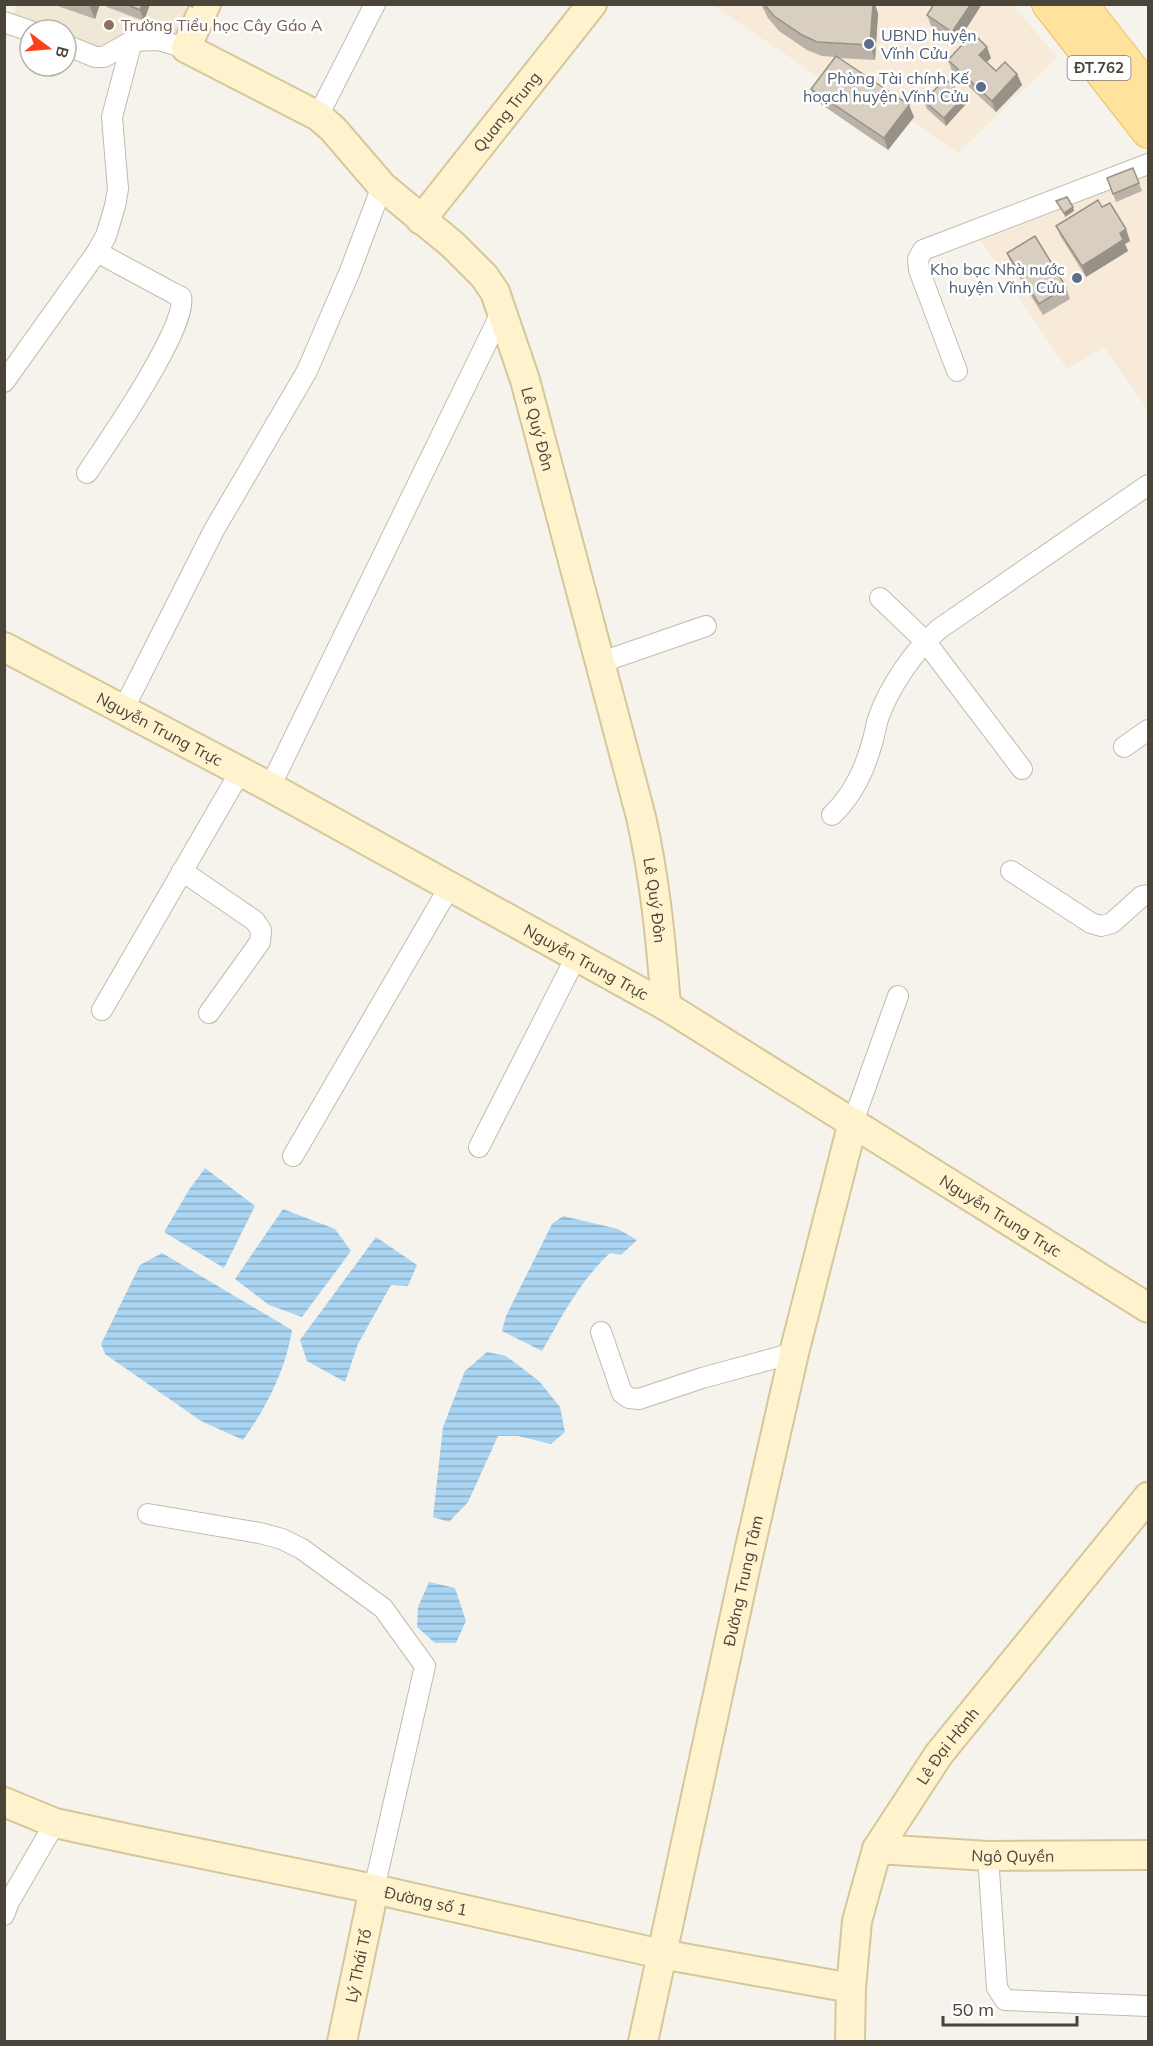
<svg xmlns="http://www.w3.org/2000/svg" width="1153" height="2046" font-family="Mulish,sans-serif">
<defs>
<pattern id="water-rules" width="6" height="5" patternUnits="userSpaceOnUse" patternTransform="scale(1.5)"><rect width="6" height="5" fill="#a9d4f2"/><path d="M0 2.5h6" fill="none" stroke="#8caec5"/></pattern>
</defs>
<rect width="100%" height="100%" fill="#f6f3ec"/>
<g fill="#f7ead8">
<path d="M712 5H1013L1057 57 958 153 911 120 888 150 815 100 828 83Z"/>
<path d="M1143 172 1148 180V410L1104 347 1067 369 977 235Z"/>
</g>
<path fill="#efe8d6" d="M17 5H194L179 39 100 50 66 38V30H45L12 17Z"/>
<g fill="url(#water-rules)">
<path d="M205 1168 255 1206 224 1268 164 1232 189 1190Z"/>
<path d="M283 1209 335 1229 351 1251 302 1317 269 1305 235 1279Z"/>
<path d="M563 1216 618 1229 637 1240 621 1255 610 1253C580 1281 562 1316 542 1351L502 1331 506 1316 552 1224Z"/>
<path d="M376 1237 417 1265 408 1286 391 1285 358 1344 345 1382 307 1361 300 1340Z"/>
<path d="M162 1253 292 1330C286 1369 266 1408 243 1440L201 1421 105 1354 101 1344 140 1265Z"/>
<path d="M487 1352 506 1356 539 1381 560 1407 565 1432 551 1444 518 1436H498L468 1502 449 1522 433 1517 443 1427 465 1371Z"/>
<path d="M429 1582 455 1588 466 1621 456 1643H435L417 1627 418 1607Z"/>
</g>
<g fill="none" stroke-linecap="round" stroke-linejoin="round">
<defs>
<g id="street">
<path d="M4 22 30 31"/>
<path d="M66 45 95 57H104L132 41 158 40 186 48"/>
<path d="M318 116 375 4"/>
<path d="M957 371 919 270 918 259 923 250 1148 164"/>
<path d="M4 382 97 252 106 236 115 206 118 189 112 117 132 41"/>
<path d="M87 473C106 445 189 325 181 297L173 293 97 252"/>
<path d="M880 598 925 641 1022 769"/>
<path d="M599 663 706 626"/>
<path d="M123 710 214 530 307 371 350 271 382 186"/>
<path d="M1124 747 1148 730"/>
<path d="M270 787 502 311"/>
<path d="M832 815C852 796 865 769 872 743 875 734 876 724 879 716 891 684 914 651 939 629L1148 485"/>
<path d="M182 871 255 921 261 930 260 942 209 1013"/>
<path d="M1011 871 1091 923 1101 926 1112 923 1142 896 1148 895"/>
<path d="M102 1010 240 772"/>
<path d="M853 1122 898 996"/>
<path d="M479 1147 577 955"/>
<path d="M293 1156 450 886"/>
<path d="M601 1332 622 1393 629 1398 639 1399 702 1378 794 1353"/>
<path d="M148 1514 260 1533 282 1539 302 1549 383 1608 425 1666 374 1889"/>
<path d="M988 1856 997 1988 1005 2000 1148 2006"/>
<path d="M4 1915 9 1902 55 1823"/>
</g>
<g id="secondary">
<path id="s1" d="M206 4 186 48 318 116 333 129 382 186 453 245 484 276 495 292 525 380 641 817C655 879 661 941 666 1006"/>
<path id="s2" d="M421 220 592 4"/>
<path id="s3" d="M4 647 270 787 666 1006 1148 1308"/>
<path id="s4" d="M4 1802 55 1823 134 1840 374 1889 661 1954 851 1988"/>
<path id="s5" d="M877 1849 988 1856 1148 1855"/>
<path id="s6" d="M342 2042 374 1889"/>
<path id="s7" d="M643 2042 744 1574 794 1353 853 1122"/>
<path id="s8" d="M850 2042 851 1988 857 1921 877 1849 939 1754 1148 1497"/>
</g>
<g id="primary">
<path d="M1048 4 1148 132"/>
<path d="M1081 4 1148 89"/>
</g>
</defs>
<use href="#street" stroke="#c2bbae" stroke-width="22"/>
<use href="#secondary" stroke="#d6c79b" stroke-width="32"/>
<use href="#primary" stroke="#e6c16a" stroke-width="34"/>
<use href="#street" stroke="#fff" stroke-width="20"/>
<use href="#secondary" stroke="#fff3cd" stroke-width="28"/>
<use href="#primary" stroke="#ffe39c" stroke-width="32"/>
</g>
<g fill="#bab2a6">
<path d="M52 4H100L95 19Z"/>
<path d="M106 4H150L144 21 107 7Z"/>
<path d="M184 4H194L193 8Z"/>
<path d="M761 4H875L878 14 875 60 839 58 909 105 914 117 888 150 815 100 811 89 835 57 822 56 807 50 779 31 768 18Z"/>
<path d="M934 4H982L957 43 931 26 927 15Z"/>
<path d="M991 58 986 62 996 71 1017 74 1022 85 996 112 952 71 948 60Z"/>
<path d="M964 96 966 104 946 126 927 109 924 101Z"/>
<path d="M1133 168 1142 191 1116 202 1107 178Z"/>
<path d="M1102 207 1126 229 1130 241 1125 244 1128 251 1086 277 1061 237 1056 226Z"/>
<path d="M1007 253 1066 287 1070 299 1043 315 1011 264Z"/>
</g>
<g fill="#979187">
<path d="M89 4H100L95 19 89 5Z"/>
<path d="M142 4H150L144 21 140 10Z"/>
<path d="M873 4H875L878 14 875 60 870 45Z"/>
<path d="M971 4H982L957 43 952 32Z"/>
<path d="M987 47 991 58 983 66 979 55Z"/>
<path d="M1017 74 1022 85 996 112 992 101Z"/>
<path d="M964 96 966 104 946 126 944 118Z"/>
<path d="M909 105 914 117 888 150 884 138Z"/>
<path d="M1073 207 1074 211 1065 217 1064 213Z"/>
<path d="M1126 229 1130 241 1125 244 1128 251 1086 277 1082 266 1120 233Z"/>
</g>
<g fill="#d8cfc1" stroke="#979187" stroke-width="1.5">
<path d="M126 4H142L140 10Z"/>
<path d="M764 4H873L870 45 817 42 802 35 774 16Z"/>
<path d="M934 4H971L952 32 927 15Z"/>
<path d="M973 33 987 47 979 55 996 71 1005 62 1017 74 992 101 948 60Z"/>
<path d="M836 56 909 105 884 138 811 89Z"/>
<path d="M945 79 964 96 944 118 924 101Z"/>
<path d="M1133 168 1139 183 1113 194 1107 178Z"/>
<path d="M1067 197 1073 207 1064 213 1056 201Z"/>
<path d="M1098 200 1102 207 1110 203 1126 229 1120 233 1123 240 1082 266 1056 226Z"/>
<path d="M1035 236 1066 287 1039 304 1007 253Z"/>
</g>
<circle fill="#8d6e63" stroke="#fff" stroke-width="2" cx="109" cy="25" r="6"/>
<g fill="#5c6f8a" stroke="#fff" stroke-width="2">
<circle cx="869" cy="44" r="6"/>
<circle cx="981" cy="87" r="6"/>
<circle cx="1077" cy="278" r="6"/>
</g>
<g text-anchor="middle" stroke-width="5" stroke-linejoin="round" paint-order="stroke">
<rect fill="#fff" stroke="#817c74" stroke-width="1.5" x="1067.5" y="56" width="63" height="24" rx="4.5"/>
<g font-size="15" font-weight="bold" fill="#4b4439">
<text x="1099" y="73">ĐT.762</text>
</g>
<g font-size="16" fill="#785e54" stroke="#fff" text-anchor="start">
<text x="121" y="31">Trường Tiểu học Cây Gáo A</text>
</g>
<g font-size="16" fill="#4e5e75" stroke="#fff" text-anchor="end">
<text x="881" y="41" text-anchor="start">UBND huyện<tspan x="881" dy="18">Vĩnh Cửu</tspan></text>
<text x="969" y="84">Phòng Tài chính Kế<tspan x="969" dy="18">hoạch huyện Vĩnh Cửu</tspan></text>
<text x="1065" y="275">Kho bạc Nhà nước<tspan x="1065" dy="18">huyện Vĩnh Cửu</tspan></text>
</g>
<g font-size="16" fill="#4b4439" stroke="#fff">
<text dy="6" stroke="none"><textPath href="#s2" startOffset="138">Quang Trung</textPath></text>
<text dy="6" stroke="none"><textPath href="#s1" startOffset="591">Lê Quý Đôn</textPath></text>
<text dy="6" stroke="none"><textPath href="#s3" startOffset="176">Nguyễn Trung Trực</textPath></text>
<text dy="6" stroke="none"><textPath href="#s1" startOffset="1077">Lê Quý Đôn</textPath></text>
<text dy="6" stroke="none"><textPath href="#s3" startOffset="662">Nguyễn Trung Trực</textPath></text>
<text dy="6" stroke="none"><textPath href="#s3" startOffset="1148">Nguyễn Trung Trực</textPath></text>
<text dy="6" stroke="none"><textPath href="#s7" startOffset="472">Đường Trung Tâm</textPath></text>
<text dy="6" stroke="none"><textPath href="#s8" startOffset="321">Lê Đại Hành</textPath></text>
<text dy="6" stroke="none"><textPath href="#s5" startOffset="136">Ngô Quyền</textPath></text>
<text dy="6" stroke="none"><textPath href="#s4" startOffset="434">Đường số 1</textPath></text>
<text dy="6" stroke="none"><textPath href="#s6" startOffset="78">Lý Thái Tổ</textPath></text>
</g>
</g>
<rect width="1153" height="2046" fill="none" stroke="#4b4439" stroke-width="12"/>
<g transform="translate(48 48) rotate(106)"><circle r="28" fill="#ffffff" stroke="#b7b4b0" stroke-width="1.5"/>
<path d="M0-4.5L10 22L0 15L-10 22Z" fill="#fc3f1d"/>
<text y="-9" font-size="16" font-weight="bold" text-anchor="middle" fill="#4b4439">B</text>
</g>
<path d="M943 2016v9h134v-9" fill="none" stroke="#4b4439" stroke-width="3"/>
<text x="952" y="2016" font-size="18" fill="#4b4439" stroke="#ffffff" stroke-width="4.5" paint-order="stroke">50 m</text>
</svg>
